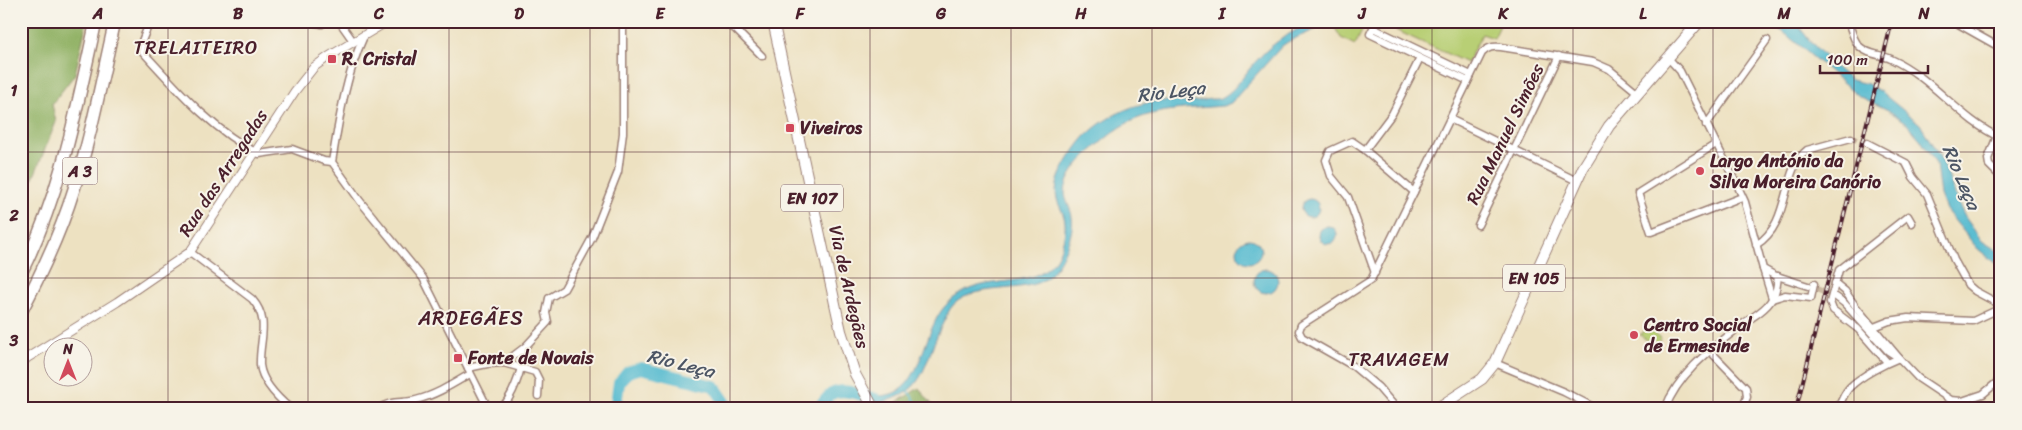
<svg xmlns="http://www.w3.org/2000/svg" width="2022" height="430" font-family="Sriracha,sans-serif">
<rect width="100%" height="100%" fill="#f7f3e8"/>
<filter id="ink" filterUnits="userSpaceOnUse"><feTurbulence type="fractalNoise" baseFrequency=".02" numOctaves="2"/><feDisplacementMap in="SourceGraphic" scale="10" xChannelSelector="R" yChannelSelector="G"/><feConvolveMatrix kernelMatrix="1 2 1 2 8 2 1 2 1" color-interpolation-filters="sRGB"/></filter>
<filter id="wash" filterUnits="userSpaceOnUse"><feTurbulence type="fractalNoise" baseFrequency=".0096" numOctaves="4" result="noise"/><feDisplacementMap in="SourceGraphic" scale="20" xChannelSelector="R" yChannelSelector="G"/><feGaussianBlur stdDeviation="1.12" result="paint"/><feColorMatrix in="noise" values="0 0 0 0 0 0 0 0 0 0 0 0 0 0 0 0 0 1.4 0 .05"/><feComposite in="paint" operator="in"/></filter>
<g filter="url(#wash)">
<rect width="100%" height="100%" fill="#ede1c1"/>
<g fill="#b8cf74" stroke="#817750">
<path d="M1334 21H1367L1355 45 1341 38 1332 23Z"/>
<path d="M1376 21H1502L1494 38 1482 34 1467 63Z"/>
<path d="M1647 326 1661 338 1655 346 1640 335Z"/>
</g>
<g fill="#92b266" stroke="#6e6848">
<path d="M21 21H87L75 74 52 104 56 122 21 208Z"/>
<path d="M919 388 933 406 938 409H886Z"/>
</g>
<g fill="#51b9cf" stroke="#4e6c7d">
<path d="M1314 21H1329C1315 33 1296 35 1282 46L1231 103 1223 106C1190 109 1153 108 1124 125 1111 133 1099 144 1088 154 1078 163 1066 177 1065 192 1065 201 1071 208 1072 217 1075 233 1062 261 1052 273 1033 297 980 280 954 304 948 310 945 320 941 327 921 370 926 396 871 404L865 394C926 408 917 334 947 304 979 271 1023 291 1050 266 1061 256 1068 230 1064 217 1063 211 1058 205 1057 199 1054 189 1059 175 1064 167 1071 155 1080 140 1091 131 1110 114 1142 100 1167 101 1176 101 1185 103 1193 102 1200 102 1206 99 1212 99 1216 99 1219 99 1223 97 1238 88 1246 71 1258 59 1274 41 1293 31 1314 21Z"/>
<path d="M1754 21H1792L1796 23 1810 41 1835 67 1851 80 1868 84 1881 92 1920 124 1944 164 1958 203 1965 217 1982 241 2001 253V265L1996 264 1977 248 1946 210 1940 195 1936 164 1920 139 1906 123 1888 110 1859 96 1782 31 1768 24Z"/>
<circle cx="1310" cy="208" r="9"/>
<circle cx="1328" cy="235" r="9"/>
<circle cx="1249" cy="251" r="12"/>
<circle cx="1266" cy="281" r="12"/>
</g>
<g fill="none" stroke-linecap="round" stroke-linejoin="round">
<path stroke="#51b9cf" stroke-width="2" d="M908 391 921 409"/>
<g stroke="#51b9cf" stroke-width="12">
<path d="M610 409 616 404 619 383 628 372 641 368 714 386 725 402 726 409"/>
<path d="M818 409C822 405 825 400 829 396 840 385 863 396 876 399"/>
</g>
</g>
</g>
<g filter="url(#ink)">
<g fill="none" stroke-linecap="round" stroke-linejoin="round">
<g stroke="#ccbaa3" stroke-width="6" stroke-dasharray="6 3" stroke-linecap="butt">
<path d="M1851 138 1867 143"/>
<path d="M1809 286 1836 297"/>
</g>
<defs>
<g id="minor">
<path d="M150 21 142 41V51C177 89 212 130 259 154L292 149 324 161 332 162"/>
<path d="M307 21 322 24 325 21"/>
<path d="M339 21 353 41"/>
<path d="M717 21 735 29 762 56"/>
<path d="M1848 21C1851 29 1853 40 1859 46 1868 55 1881 54 1891 59 1933 78 1959 119 2001 138"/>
<path d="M1953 21 2001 48"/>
<path d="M364 36C346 75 339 119 332 162L360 201 423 278 487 406V409"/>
<path d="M1669 59 1680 71 1739 189 1745 202 1763 269 1774 275 1808 286"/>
<path d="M1468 81 1370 34 1373 28 1471 75"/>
<path d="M1450 119 1577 181"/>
<path d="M1706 125 1767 40"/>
<path d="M1997 136 1988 159 1989 165 2001 177"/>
<path d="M1867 143 1906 163 1913 177 1927 194 1954 260 1968 285 1975 291 2001 305"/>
<path d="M1716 144 1638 193 1651 232 1742 197"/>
<path d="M1365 150 1414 192 1371 280 1301 325 1299 331 1302 337 1353 366 1378 387 1397 409"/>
<path d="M1414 192 1482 53C1488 47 1493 46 1501 47L1593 62 1609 69 1638 93"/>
<path d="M1478 225 1559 56"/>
<path d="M1756 245C1792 223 1780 171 1807 150L1851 138"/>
<path d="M190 252 252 299C271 321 259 339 260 365 262 382 279 399 291 409"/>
<path d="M1763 269 1772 298"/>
<path d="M1375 273 1348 197 1331 176 1326 160 1330 151 1352 141 1365 150 1392 114 1420 58"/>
<path d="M1835 283 1845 291 1856 307 1899 358C1884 364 1861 376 1850 387 1844 393 1841 401 1838 409"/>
<path d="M1836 297 1844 303 1888 351 1899 358 1918 378 1951 400 1962 401 1983 394 2001 379"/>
<path d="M1772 299 1785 295 1811 298 1814 284"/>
<path d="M1874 327 1889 321 1908 318 1973 321 2001 308"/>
<path d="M1710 351 1746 388 1747 397 1742 409"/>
<path d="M1887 362 1858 329 1833 310 1830 302 1839 270 1908 216 1912 223"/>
<path d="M504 363 535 372 539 380 538 396"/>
<path d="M1495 363 1564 392 1597 409"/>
<path d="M468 368 487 364 504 363 525 347 548 322 546 313 549 298 564 289 592 238 618 172 623 133V21"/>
<path d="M379 409C391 399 402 404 416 400 436 395 453 384 470 374"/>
<path d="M501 409C515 393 522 368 525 347"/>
<path d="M1665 409C1679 372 1713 348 1743 324 1752 317 1764 311 1770 302 1776 295 1777 285 1778 276"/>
</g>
<path id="tertiary" d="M21 364 27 358 117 302 190 252 295 91 314 67 328 57 388 21"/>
<g id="primary">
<path d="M773 21 841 331 855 374 874 409"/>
<path d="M1436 409 1482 379 1495 363 1583 168 1609 126 1700 21"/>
</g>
<g id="motorway">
<path d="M21 273C61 194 77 107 96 21"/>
<path d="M21 312C42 272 61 232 74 189 92 134 102 77 115 21"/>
</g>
</defs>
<use href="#minor" stroke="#9c8076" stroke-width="9"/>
<use href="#tertiary" stroke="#9c8076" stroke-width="10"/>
<use href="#primary" stroke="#9c8076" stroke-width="12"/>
<use href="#motorway" stroke="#9c8076" stroke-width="14"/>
<use href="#minor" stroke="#fff" stroke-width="6"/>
<use href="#tertiary" stroke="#fff" stroke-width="8"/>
<use href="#primary" stroke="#fff" stroke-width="10"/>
<use href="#motorway" stroke="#fff" stroke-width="11"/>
<defs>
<g id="rail">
<path d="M1796 409 1892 21"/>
<path d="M1978 409 2001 400"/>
</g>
</defs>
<use href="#rail" stroke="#4a1f2b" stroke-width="4"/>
<use href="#rail" stroke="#f7f3e8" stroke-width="2" stroke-dasharray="5.5" stroke-linecap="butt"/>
</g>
</g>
<path fill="none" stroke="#4a1f2b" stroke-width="1" stroke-opacity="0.55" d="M168 21V409M308 21V409M449 21V409M590 21V409M730 21V409M870 21V409M1011 21V409M1152 21V409M1292 21V409M1432 21V409M1573 21V409M1713 21V409M1854 21V409M21 152H2001M21 278H2001"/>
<g fill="#d1495b" stroke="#f7f3e8" stroke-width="2">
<rect x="327" y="54" width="10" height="10" rx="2.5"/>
<rect x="785" y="123" width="10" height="10" rx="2.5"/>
<circle cx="1700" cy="171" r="5"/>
<circle cx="1634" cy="335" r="5"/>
<rect x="453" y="353" width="10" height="10" rx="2.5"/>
</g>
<g text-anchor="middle" stroke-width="4" stroke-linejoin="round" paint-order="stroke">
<g fill="#f7f3e8" stroke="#7e5f64" stroke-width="1">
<rect x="62.5" y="157.5" width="35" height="27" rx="4"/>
<rect x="781" y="184.5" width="62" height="27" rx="4"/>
<rect x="1503" y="264.5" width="62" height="27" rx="4"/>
</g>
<g font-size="16" font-weight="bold" fill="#4a1f2b">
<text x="80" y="177">A 3</text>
<text x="812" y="204">EN 107</text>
<text x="1534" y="284">EN 105</text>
</g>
<g font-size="18" font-weight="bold" fill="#4a1f2b" stroke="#f7f3e8" text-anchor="start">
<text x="342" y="65">R. Cristal</text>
<text x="800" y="134">Viveiros</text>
<text x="1710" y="167">Largo António da<tspan x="1710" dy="21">Silva Moreira Canório</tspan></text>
<text x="1644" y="331">Centro Social<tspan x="1644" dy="21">de Ermesinde</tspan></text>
<text x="468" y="364">Fonte de Novais</text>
</g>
<g font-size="18" fill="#4a1f2b" stroke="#f7f3e8">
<text transform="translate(1505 134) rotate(-64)" y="6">Rua Manuel Simões</text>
<text transform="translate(223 173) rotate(-57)" y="6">Rua das Arregadas</text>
<text transform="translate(849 287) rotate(77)" y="6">Via de Ardegães</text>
</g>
<g font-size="19" letter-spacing="1" fill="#4a1f2b" stroke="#f7f3e8">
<text x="196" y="54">TRELAITEIRO</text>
<text x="1399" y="366">TRAVAGEM</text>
</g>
<g font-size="19" font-style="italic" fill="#4c5564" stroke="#f7f3e8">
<text transform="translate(1171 91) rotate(-7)" y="7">Rio Leça</text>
<text transform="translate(1962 177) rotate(67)" y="7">Rio Leça</text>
<text transform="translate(681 363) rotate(14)" y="7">Rio Leça</text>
</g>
<g font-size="20" letter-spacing="1" fill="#4a1f2b" stroke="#f7f3e8">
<text x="471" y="325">ARDEGÃES</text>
</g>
</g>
<rect width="2022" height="430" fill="none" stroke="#f7f3e8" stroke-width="55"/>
<g transform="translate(68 362)"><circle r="24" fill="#f7f3e8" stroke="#b29e9c"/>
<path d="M0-4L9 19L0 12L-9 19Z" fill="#d1495b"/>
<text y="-8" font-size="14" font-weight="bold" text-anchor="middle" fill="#4a1f2b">N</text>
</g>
<path d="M1820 65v8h108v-8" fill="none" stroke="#4a1f2b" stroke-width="2.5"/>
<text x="1827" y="65" font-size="15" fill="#4a1f2b" stroke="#f7f3e8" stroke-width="4" paint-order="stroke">100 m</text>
<rect x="28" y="28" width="1966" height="374" fill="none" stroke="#4a1f2b" stroke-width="2"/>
<g font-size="16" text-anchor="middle" font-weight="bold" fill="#4a1f2b">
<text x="98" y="19">A</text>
<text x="238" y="19">B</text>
<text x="379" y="19">C</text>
<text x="519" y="19">D</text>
<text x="660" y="19">E</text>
<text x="800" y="19">F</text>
<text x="941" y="19">G</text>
<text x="1081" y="19">H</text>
<text x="1222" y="19">I</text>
<text x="1362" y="19">J</text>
<text x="1503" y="19">K</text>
<text x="1643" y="19">L</text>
<text x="1784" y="19">M</text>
<text x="1924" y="19">N</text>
<text x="14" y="96">1</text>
<text x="14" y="221">2</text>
<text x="14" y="346">3</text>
</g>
</svg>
